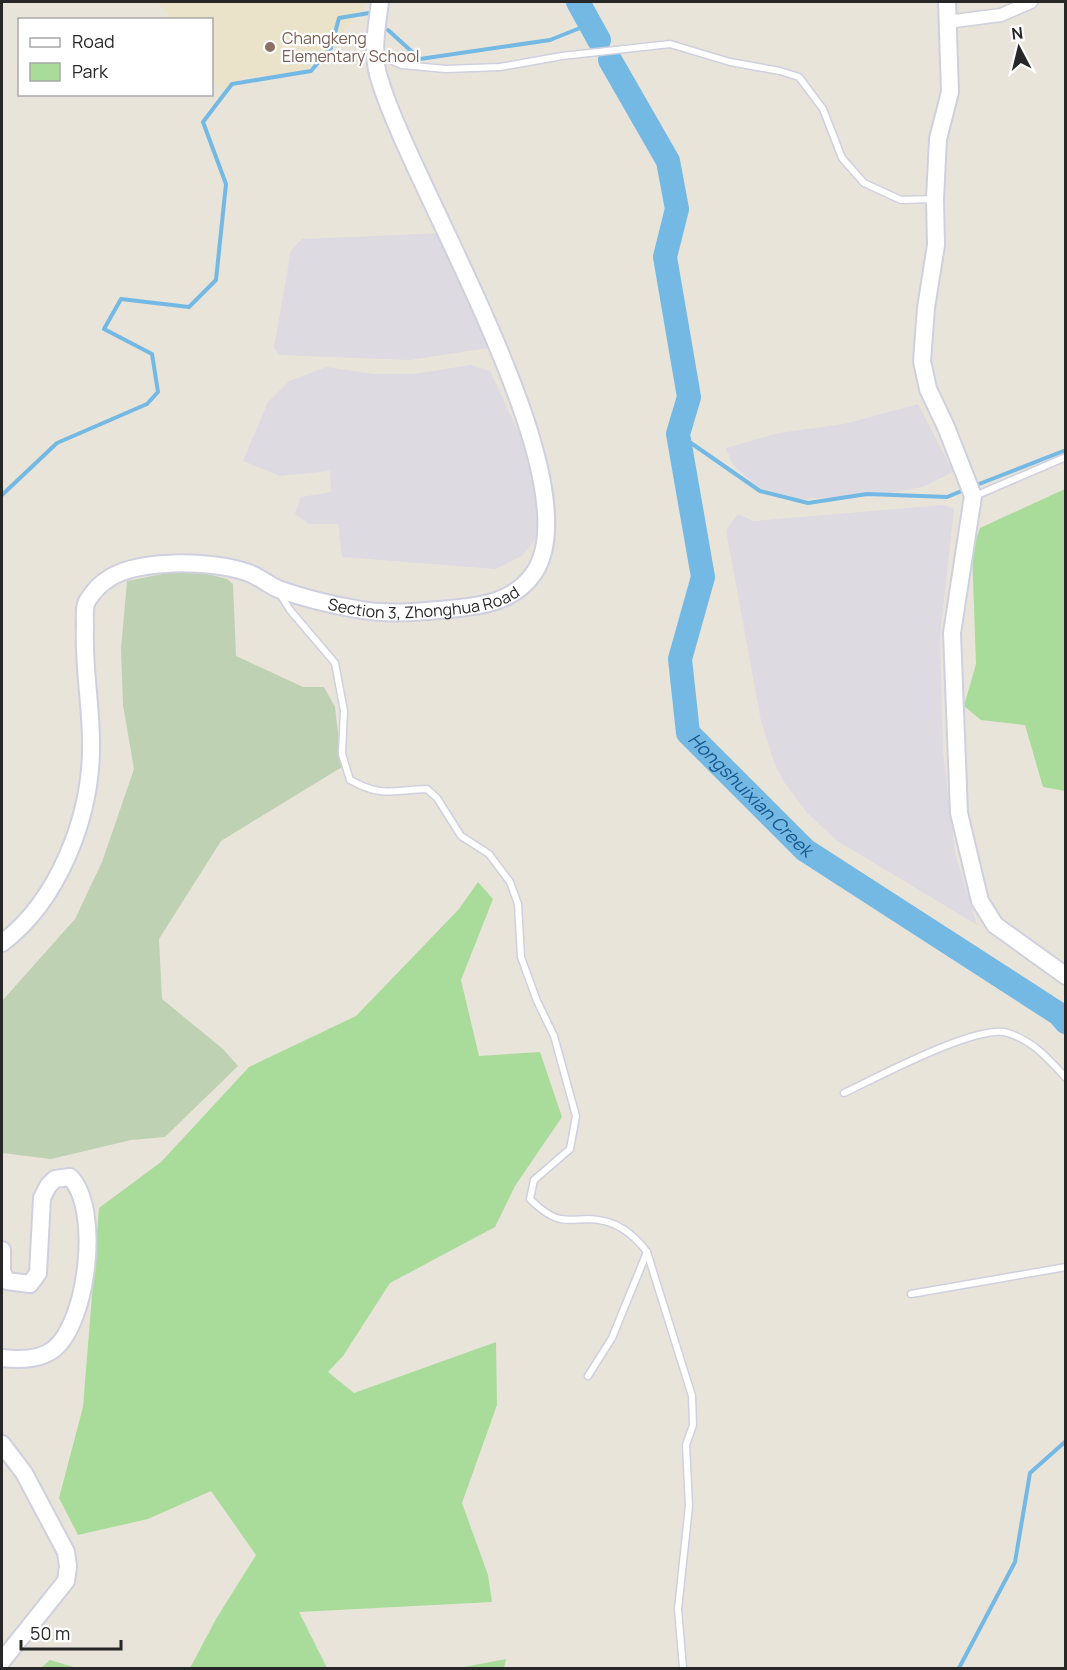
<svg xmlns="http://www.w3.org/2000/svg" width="1067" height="1670" font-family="Manrope,sans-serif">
<rect width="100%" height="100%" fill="#e9e4da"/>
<g fill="#dddae1">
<path d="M444 233 495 347 410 360 279 355 274 347 291 251 302 239Z"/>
<path d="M471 365 490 371 542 482 541 526 533 543 522 556 496 569 342 557 338 524H309L295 514 301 497 331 492 330 471 280 476 243 461 268 402 289 381 327 367 373 374H414Z"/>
<path d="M918 404 953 472 923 487 879 495 798 499 775 496 757 486 733 465 726 448 779 433 844 424Z"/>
<path d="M943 505 954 509 940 636 943 751 955 853 977 925 836 840 807 813 784 782 775 765 761 721 726 530 738 514 754 521Z"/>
</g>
<path fill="#eae3ca" d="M158 2H365L364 9 304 74 243 77 220 91 212 78V20L171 19Z"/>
<g fill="#a9dc9a">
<path d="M1065 489V791L1043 787 1025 725 981 720 964 706 976 664 972 550 980 528Z"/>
<path d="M478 882 493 899 461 980 479 1056 540 1052 562 1117 515 1186 495 1227 390 1283 343 1356 328 1372 354 1393 496 1342 497 1405 462 1503 488 1575 492 1602 299 1612 327 1668H190L216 1619 256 1555 211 1491 148 1519 78 1535 59 1498 83 1407 99 1208 161 1162 249 1067 356 1016 459 909Z"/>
<path d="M506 1659 504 1668H459Z"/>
<path d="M50 1660 77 1668H41Z"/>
</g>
<path fill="#bed1b2" d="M188 569 227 579 233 584 236 656 303 687H324L335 707 342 767 221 841 159 939 162 999 223 1049 238 1066 165 1137 131 1140 51 1159 2 1153V1001L75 919 102 862 134 769 123 705 121 649 127 581Z"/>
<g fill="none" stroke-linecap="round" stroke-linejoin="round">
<g stroke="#74b9e4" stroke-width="4">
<path d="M388 30 420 59 550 40 590 24"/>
<path d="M678 434 760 491 808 503 867 494 947 497 964 490"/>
<path d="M974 486 1066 450"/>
<path d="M2 495 57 443 147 404 158 392 152 354 104 329 121 299 189 307 216 280 226 184 203 122 232 84 311 71 331 48 339 18 369 13"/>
<path d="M959 1668 1015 1562 1030 1473 1066 1441"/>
</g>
<g stroke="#74b9e4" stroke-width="24">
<path d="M578 2 599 40"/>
<path id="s1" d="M610 60 668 161 677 209 665 257 689 397 678 434 703 577 680 659 688 733 805 850 1059 1014 1066 1022"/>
</g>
<defs>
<g id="lane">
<path d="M376 54 402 65 446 69 500 67 562 56 670 44 730 62 780 71 799 77 823 109 842 158 864 183 901 200 934 199"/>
<path d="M975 496 1066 457"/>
<path d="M280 594 290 610 335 663 344 711 342 754 350 780C383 798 392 790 427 789L437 798 461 836 489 854 510 882 518 904 521 957 537 1001 554 1036 576 1116 570 1149 534 1180 530 1199C538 1207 549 1217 561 1219 569 1221 580 1219 589 1219 615 1220 632 1232 647 1252L692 1396 693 1425 686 1445 689 1506 678 1609 683 1668"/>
<path d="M844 1093C876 1078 978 1023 1008 1033 1033 1041 1049 1059 1066 1078"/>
<path d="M911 1294 1066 1267"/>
<path d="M588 1376 612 1338 647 1252"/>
</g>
<path id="street" d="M947 22 1001 15 1031 2"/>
<g id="secondary">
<path d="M947 2 950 92 938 139 935 199 936 245 926 308 922 361 928 389 946 427 973 496 952 633 959 813 980 901 995 925 1066 976"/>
<path id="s2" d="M2 943C58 901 90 819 91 750 92 709 83 668 85 626 85 620 84 610 86 604 88 598 98 586 104 582 133 558 211 560 246 572 257 575 267 584 278 589 301 597 332 605 356 609 387 615 419 612 450 609 482 606 514 602 534 573 596 480 406 179 378 74 372 51 377 25 380 2"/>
<path d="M2 1250V1272L7 1281 30 1284 38 1273 42 1198 48 1186 55 1179 70 1177C101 1208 88 1321 54 1349 40 1360 18 1360 2 1358"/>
<path d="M2 1444 24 1473 66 1552 68 1566 66 1581 2 1661"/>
</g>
</defs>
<use href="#lane" stroke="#cfd0df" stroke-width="9"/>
<use href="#street" stroke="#cfd0df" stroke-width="15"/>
<use href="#secondary" stroke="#cfd0df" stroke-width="20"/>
<use href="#lane" stroke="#fff" stroke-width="6"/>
<use href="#street" stroke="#fff" stroke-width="12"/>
<use href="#secondary" stroke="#fff" stroke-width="16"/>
</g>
<circle fill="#8d6e63" stroke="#fff" stroke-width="2" cx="270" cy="47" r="6"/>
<g text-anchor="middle" stroke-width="4.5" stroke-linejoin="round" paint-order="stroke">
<g font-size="16" fill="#785e54" stroke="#fff" text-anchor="start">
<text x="282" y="44">Changkeng<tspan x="282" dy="18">Elementary School</tspan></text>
</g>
<g font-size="16" fill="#272727" stroke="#fff">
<text dy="6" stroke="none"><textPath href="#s2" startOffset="726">Section 3, Zhonghua Road</textPath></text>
</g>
<g font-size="18" font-style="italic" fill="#17568b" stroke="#fff">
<text dy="6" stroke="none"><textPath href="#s1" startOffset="788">Hongshuixian Creek</textPath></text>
</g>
</g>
<rect width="1067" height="1670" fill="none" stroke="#272727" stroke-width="6"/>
<rect x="18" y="18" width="195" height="78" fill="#ffffff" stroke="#a9a9a9" stroke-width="1.5"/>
<rect x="30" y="38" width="30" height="9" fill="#ffffff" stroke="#a9a9a9" stroke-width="1.5"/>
<text x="72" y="48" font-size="18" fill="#272727">Road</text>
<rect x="30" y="63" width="30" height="18" fill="#a9dc9a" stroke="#a9a9a9" stroke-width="1.5"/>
<text x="72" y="78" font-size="18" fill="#272727">Park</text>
<g transform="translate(1019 48) rotate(353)" stroke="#ffffff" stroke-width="4.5" paint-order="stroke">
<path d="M0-4.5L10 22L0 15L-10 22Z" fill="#272727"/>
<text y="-9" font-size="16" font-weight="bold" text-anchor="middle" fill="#272727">N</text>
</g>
<path d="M21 1640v9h100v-9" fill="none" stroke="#272727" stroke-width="3"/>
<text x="30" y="1640" font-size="18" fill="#272727" stroke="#ffffff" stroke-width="4.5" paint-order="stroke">50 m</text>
</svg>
